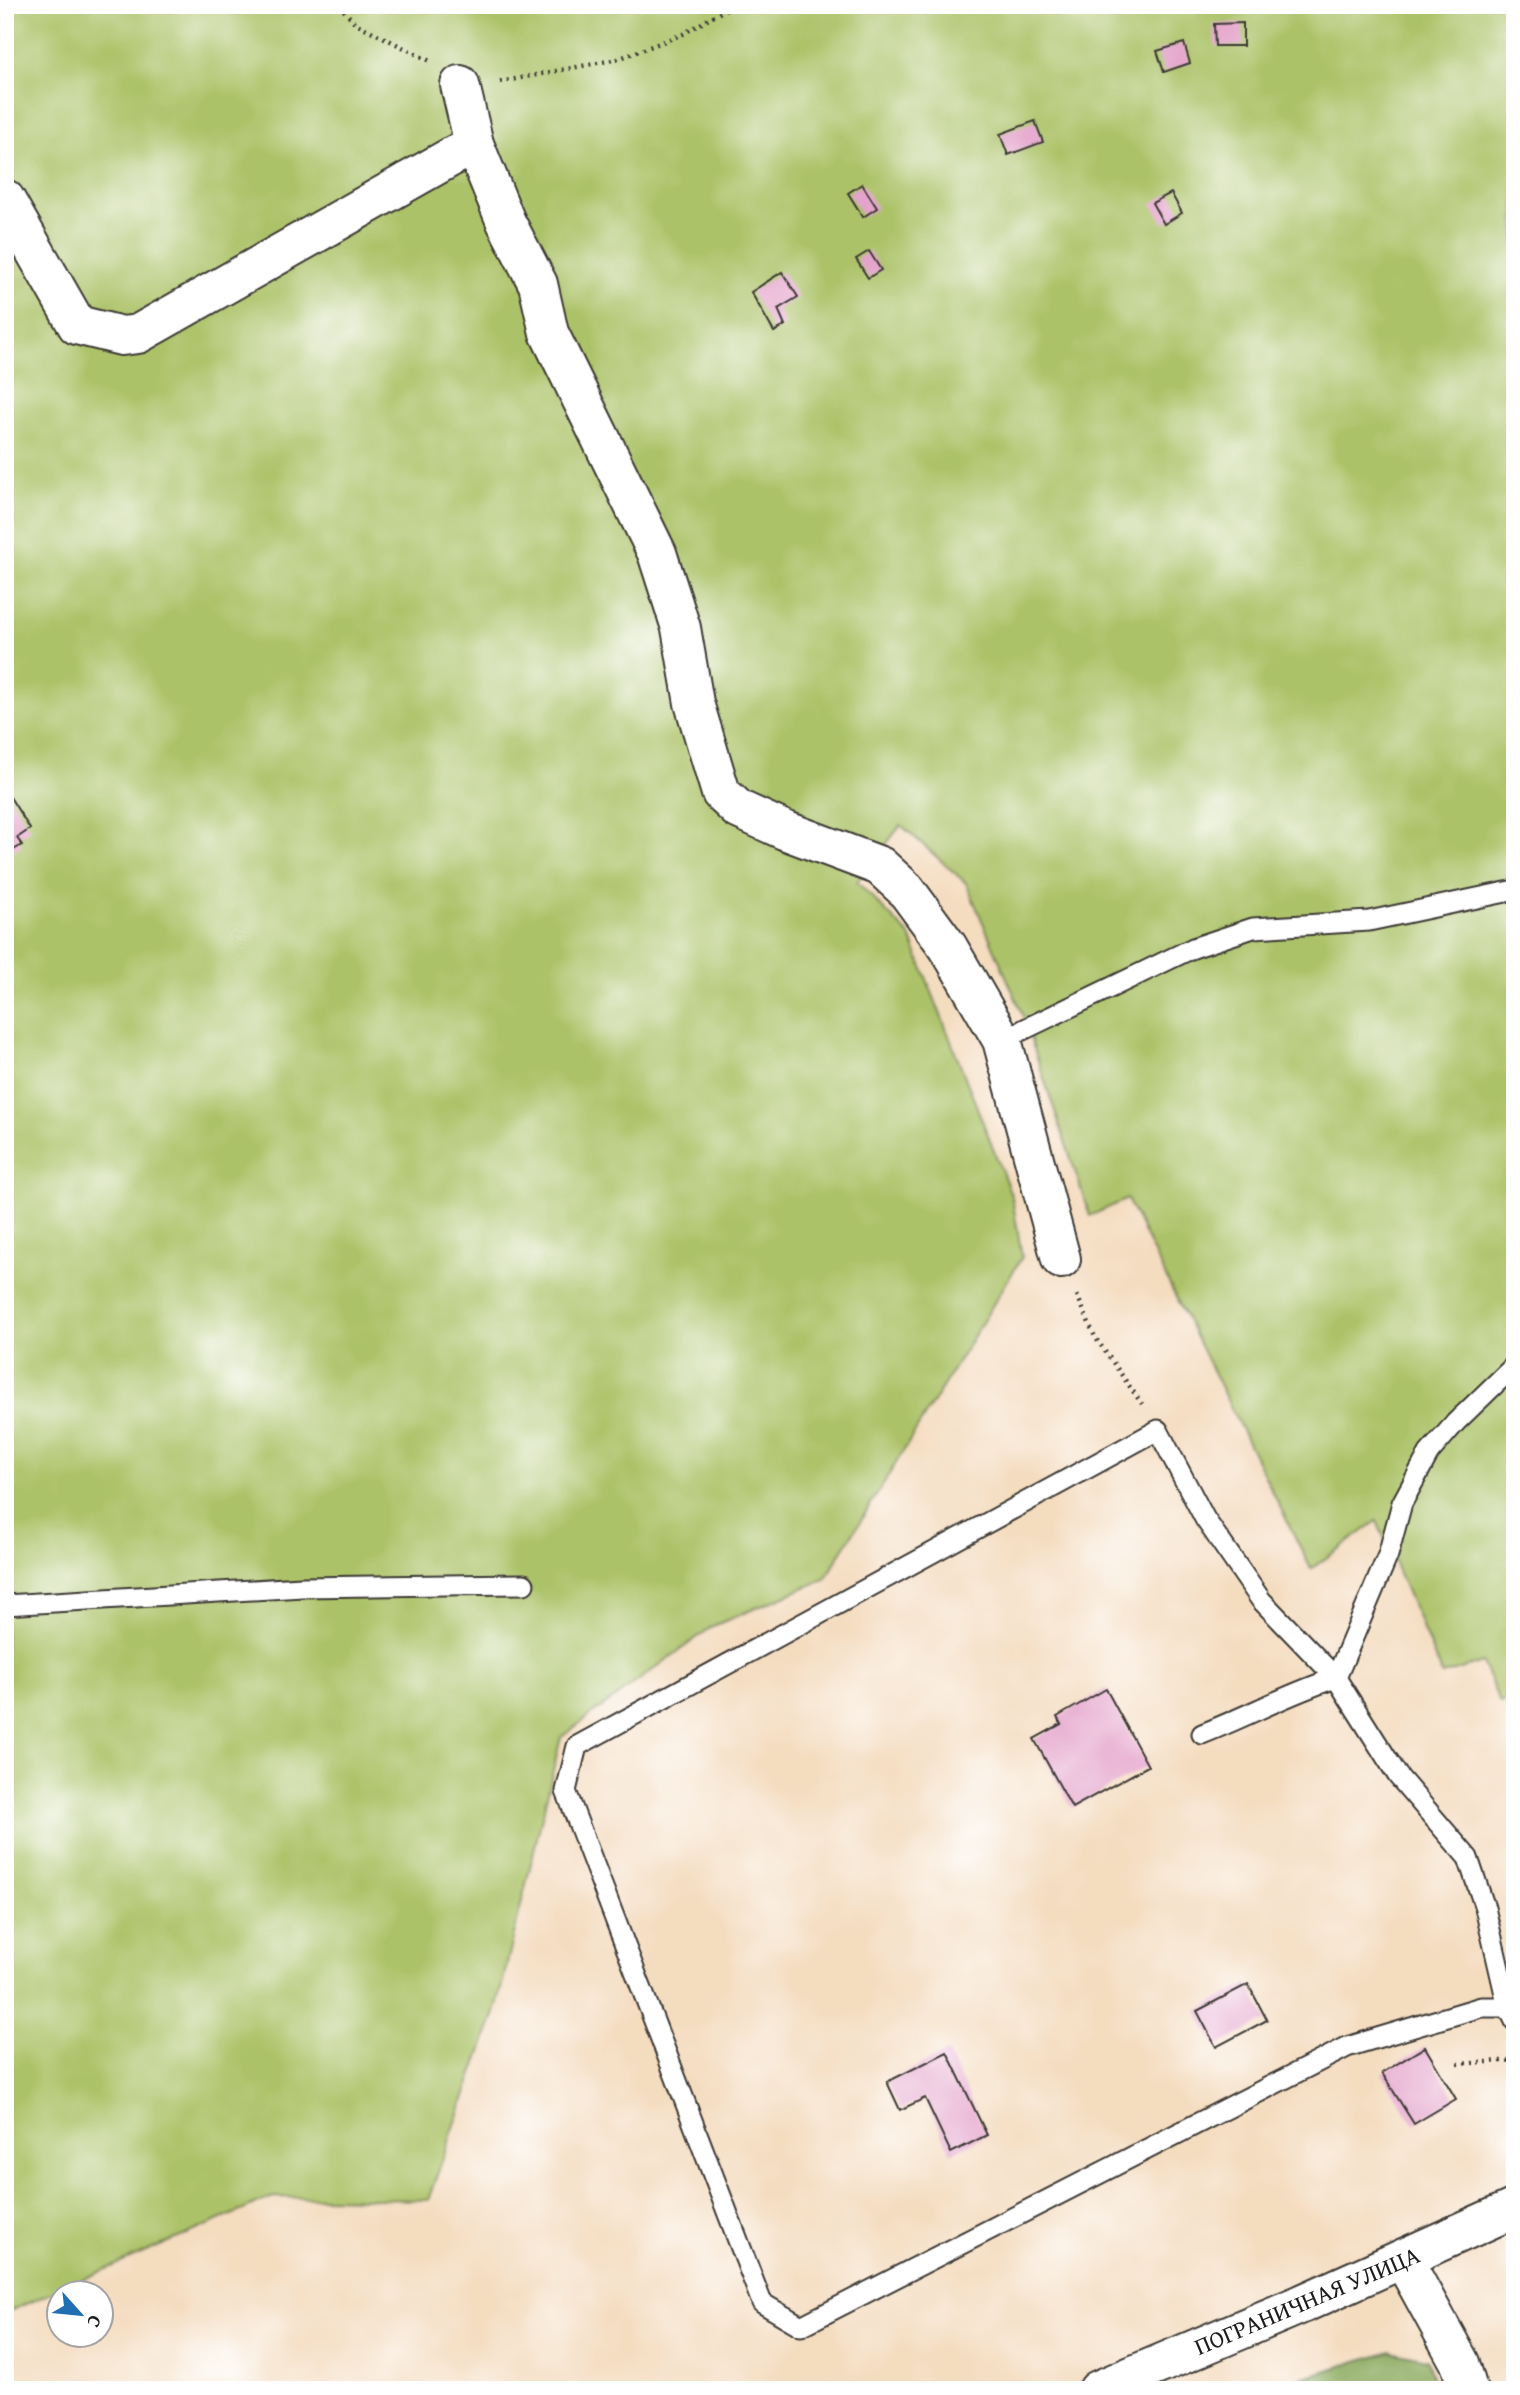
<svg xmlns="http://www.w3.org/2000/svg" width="1520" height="2395" font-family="'Gentium Book Plus',serif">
<rect width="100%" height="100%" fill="#fff"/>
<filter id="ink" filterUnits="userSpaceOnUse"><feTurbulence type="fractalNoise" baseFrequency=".0143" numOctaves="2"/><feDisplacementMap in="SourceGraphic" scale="14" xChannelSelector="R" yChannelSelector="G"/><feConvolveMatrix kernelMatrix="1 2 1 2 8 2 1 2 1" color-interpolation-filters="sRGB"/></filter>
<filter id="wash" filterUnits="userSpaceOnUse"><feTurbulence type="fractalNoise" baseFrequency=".00686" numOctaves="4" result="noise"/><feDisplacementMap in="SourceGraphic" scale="28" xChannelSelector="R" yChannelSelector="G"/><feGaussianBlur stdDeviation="1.57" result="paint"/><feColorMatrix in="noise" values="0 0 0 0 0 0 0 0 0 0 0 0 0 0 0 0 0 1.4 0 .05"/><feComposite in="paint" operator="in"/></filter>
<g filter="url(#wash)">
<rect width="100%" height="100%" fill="#f4dcbf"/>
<path fill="#acc267" stroke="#646f42" stroke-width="2" d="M5 5H1515V1697L1500 1703 1482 1662 1442 1675 1377 1521 1311 1569 1127 1199 1090 1216 1022 1013 966 883 901 825 857 882 910 936 1012 1197 1022 1257 825 1579 713 1626 561 1737 496 2010 428 2200 273 2197 5 2313Z"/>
<path fill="#89a85c" stroke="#52623c" stroke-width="2" d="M1391 2351 1427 2359 1436 2390H1262Z"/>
<g id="blocks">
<g fill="#e4a3ca">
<path d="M1243 23V46H1215L1214 24Z"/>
<path d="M1184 43 1190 63 1164 72 1157 51Z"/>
<path d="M1035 121 1043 142 1008 155 1000 134Z"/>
<path d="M862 184 877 208 863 217 848 193Z"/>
<path d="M1171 193 1182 213 1164 224 1152 203Z"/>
<path d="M869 251 881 270 868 278 856 259Z"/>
<path d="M782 272 798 297 778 309 785 325 774 332 751 292Z"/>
<path d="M8 794 30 829 17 838 22 845 5 855Z"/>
<path d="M1106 1689 1148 1766 1072 1808 1034 1739 1061 1724 1057 1717Z"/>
<path d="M1248 1984 1267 2020 1216 2047 1197 2011Z"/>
<path d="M1425 2047 1456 2099 1414 2124 1382 2073Z"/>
<path d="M947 2052 987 2135 951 2153 925 2098 900 2110 887 2082Z"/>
</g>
</g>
</g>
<g filter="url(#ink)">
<use href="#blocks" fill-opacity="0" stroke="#3c3934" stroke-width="2"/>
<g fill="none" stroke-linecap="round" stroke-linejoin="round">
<defs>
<g id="lane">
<path d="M1002 1040 1193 948 1253 928 1369 921 1515 890"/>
<path d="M5 1605 302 1587 524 1584"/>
<path d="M1202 1734C1248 1716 1289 1693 1336 1678L1388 1555 1402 1503 1429 1453 1456 1422 1515 1365"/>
<path d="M1508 2007H1481L1347 2047 801 2326 762 2303 566 1791 577 1746 1158 1430 1205 1519 1261 1600 1336 1678 1398 1776 1468 1858 1485 1908 1508 2007 1515 2021"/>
</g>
<g id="street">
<path d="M460 85 474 144 506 222 538 284 549 333 657 553 681 628 694 703 721 793 738 809 784 830 880 866 906 890 948 947 1002 1040 1061 1259"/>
<path d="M5 199 77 325 122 336 138 334 474 144"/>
<path d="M1403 2259 1460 2363 1468 2390"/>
</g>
<path id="secondary" d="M1098 2390 1302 2304 1515 2208"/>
</defs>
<use href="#lane" stroke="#3c3934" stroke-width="23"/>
<use href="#street" stroke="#3c3934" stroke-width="42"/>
<use href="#secondary" stroke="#3c3934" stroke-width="42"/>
<g stroke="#3c3934" stroke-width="4.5" stroke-dasharray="2 5" stroke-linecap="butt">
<path d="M339 5 355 23 430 61"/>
<path d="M500 82 618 59 683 34 733 5"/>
<path d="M1077 1295 1095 1337 1142 1404"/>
<path d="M1458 2064 1515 2060"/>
</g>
<use href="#lane" stroke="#fff" stroke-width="19"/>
<use href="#street" stroke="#fff" stroke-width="38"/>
<use href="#secondary" stroke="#fff" stroke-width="38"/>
</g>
</g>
<g text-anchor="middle" stroke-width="6" stroke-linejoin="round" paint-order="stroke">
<g font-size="24" fill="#1c1c1c" stroke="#fff">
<text transform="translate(1307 2301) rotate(-23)" y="8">ПОГРАНИЧНАЯ УЛИЦА</text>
</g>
</g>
<rect width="1520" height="2395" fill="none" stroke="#fff" stroke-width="28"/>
<g transform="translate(80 2314) rotate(117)"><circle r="33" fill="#ffffff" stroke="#a4a4a4" stroke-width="2"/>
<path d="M0-5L12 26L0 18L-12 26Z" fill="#1f6fb2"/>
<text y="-10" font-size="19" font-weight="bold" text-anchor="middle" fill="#1c1c1c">С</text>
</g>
</svg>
